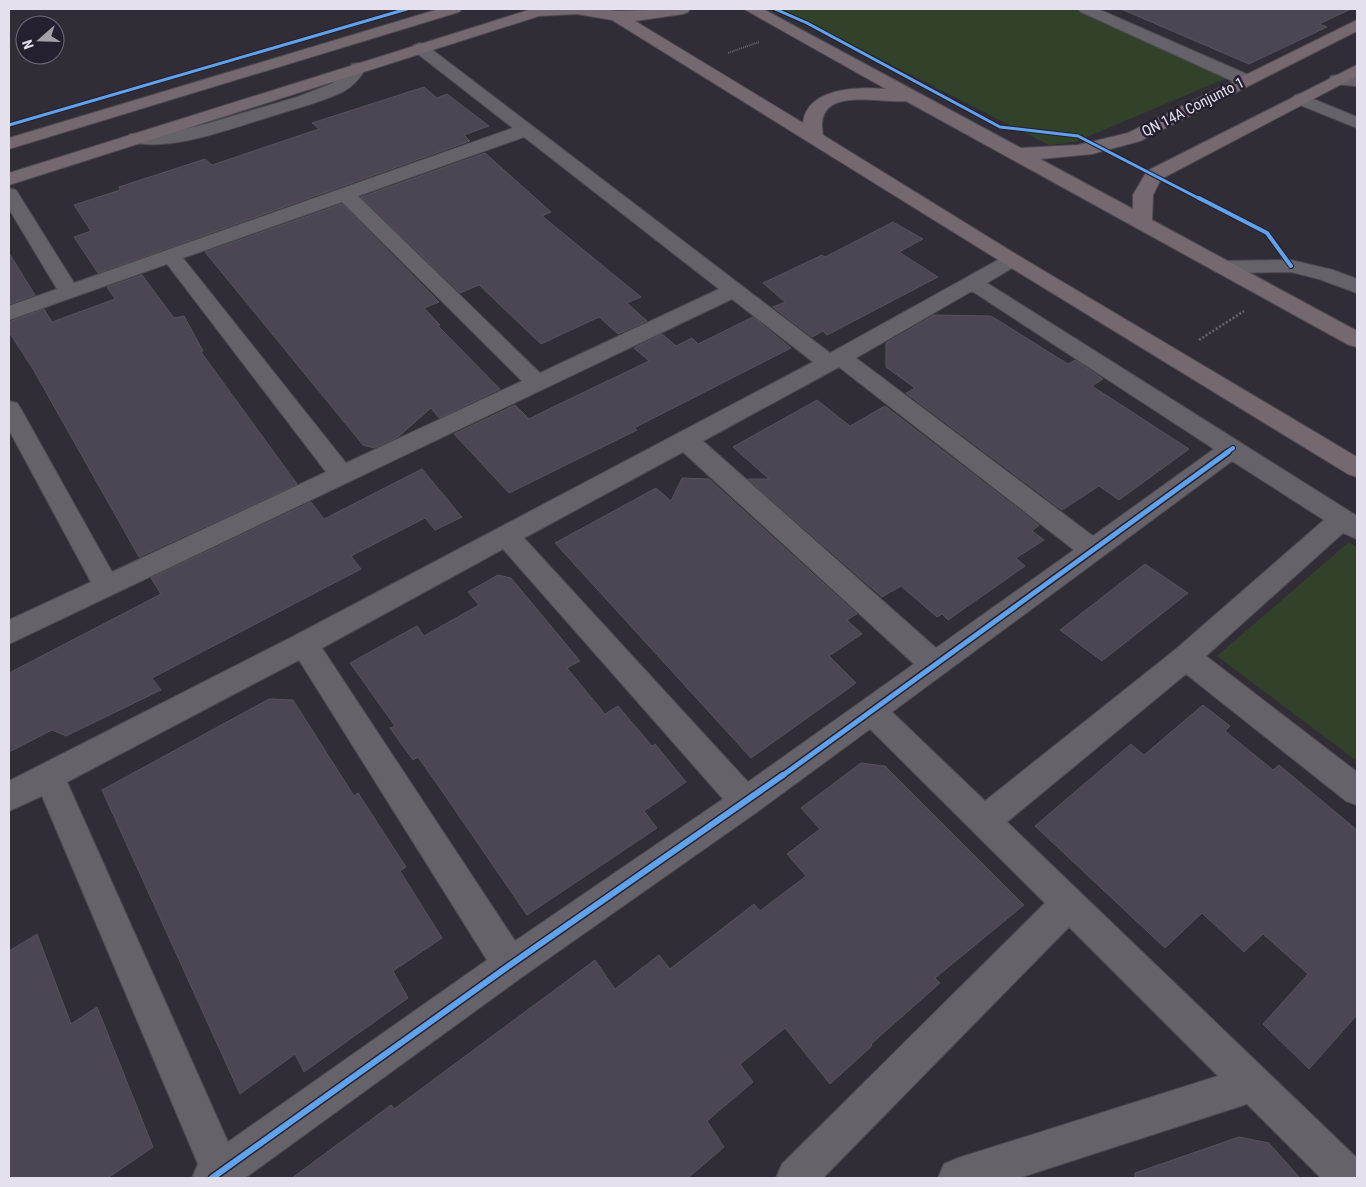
<svg xmlns="http://www.w3.org/2000/svg" width="1366" height="1187" font-family="'Roboto Condensed',sans-serif">
<rect width="100%" height="100%" fill="#312d36"/>
<g fill="#32422a">
<path d="M782 9H1075L1229 77 1075 142 1049 145Z"/>
<path d="M1349 542 1357 547V761L1217 656Z"/>
</g>
<g fill="#4c4653" stroke="#56525a">
<path d="M1121 9H1351L1319 24 1327 27 1249 64Z"/>
<path d="M424 87 437 98 447 94 489 126 464 135 470 141 98 273 74 237 91 231 74 205 120 190 119 187 205 159 212 165 319 129 312 123Z"/>
<path d="M485 153 551 212 542 216 641 297 627 303 647 321 618 334 599 317 541 344 479 285 460 293 361 197Z"/>
<path d="M342 204 439 302 424 308 440 325 438 326 500 389 439 418 431 408 398 437 374 448 363 445 205 252Z"/>
<path d="M893 222 923 239 899 252 938 277 827 335 823 331 812 337 773 307 785 302 763 283 822 255 825 257Z"/>
<path d="M9 253 35 295 9 304Z"/>
<path d="M142 275 174 318 184 316 203 351 201 352 297 484 139 557 33 369 9 332V322L44 309 52 322 115 299 107 287Z"/>
<path d="M934 315 991 316 1068 364 1075 360 1103 379 1092 386 1189 449 1119 500 1099 486 1062 510 906 393 915 388 886 367V343Z"/>
<path d="M753 317 791 348 634 428 637 430 509 493 454 434 515 405 529 419 549 409 649 361 634 348 662 334 676 346 692 338 698 344Z"/>
<path d="M817 400 850 426 885 406 1039 525 1032 531 1044 540 1016 558 1025 566 948 620 942 614 937 617 901 586 882 597 748 479H769L733 447Z"/>
<path d="M422 469 462 517 435 530 425 518 351 556 361 569 152 678 161 690 66 736 52 730 9 752V673L161 594 151 578 311 502 324 519Z"/>
<path d="M682 478 709 479 857 614 847 620 862 634 829 656 856 683 751 758 555 543 656 488 671 501Z"/>
<path d="M1145 564 1188 593 1102 661 1060 630Z"/>
<path d="M498 575 511 578 580 661 567 668 605 714 618 706 652 746 655 744 686 782 644 811 657 828 527 915 442 791 418 757 413 760 390 728 395 726 350 663 417 626 424 636 479 605 468 592Z"/>
<path d="M269 699 293 700 354 796 358 793 406 867 400 871 442 938 393 971 408 998 304 1072 295 1054 240 1094 102 790Z"/>
<path d="M1203 705 1230 726 1225 731 1273 770 1279 765 1357 830V1015L1309 1069 1263 1024 1308 974 1263 934 1244 952 1202 913 1165 948 1035 826 1131 744 1144 755Z"/>
<path d="M861 763 885 766 1024 905 935 978 940 983 871 1044 872 1046 830 1084 785 1028 740 1064 753 1082 707 1121 724 1147 688 1178H292L391 1105 394 1109 595 960 615 989 659 955 670 969 754 904 760 911 806 876 787 854 820 829 801 808Z"/>
<path d="M37 934 71 1024 97 1007 153 1147 108 1178H9V951Z"/>
<path d="M1239 1137 1269 1143 1300 1178H1135V1173Z"/>
</g>
<g fill="none" stroke-linecap="round" stroke-linejoin="round">
<defs>
<g id="minor">
<path d="M1078 9H1098L1251 76 1253 80 1251 84H1239L1081 12Z"/>
<path d="M420 43 426 45 830 353 1005 256 1012 254 1019 256 1022 260 1019 264 987 283 1357 516V539L1343 533 1206 656 1357 772V805L1346 801 1186 674 1007 822 1357 1158V1178H1321L1247 1104 1019 1178H938L944 1164 958 1158 1218 1076 1069 927 823 1178H776L782 1164 1045 903 870 729 757 812 522 977 245 1178H192L198 1164 42 796 9 811V781L294 636 813 362 732 299 9 644V620L91 582 9 430V401L17 403 21 409 112 572 326 472 167 264 9 320V306L57 289 9 209V188L16 190 74 283 513 128 414 51 412 48 414 45ZM524 137 719 289 540 373 358 196ZM342 202 522 381 346 463 183 258ZM972 291 1214 449 1093 536 856 358ZM839 367 1074 550 936 648 703 441ZM683 452 914 664 748 782 524 538ZM1232 461 1324 520 1176 649 985 801 892 712ZM503 549 723 799 515 941 322 648ZM299 660 487 960 228 1142 67 782Z"/>
<path d="M358 63 364 64 366 68C360 78 353 87 342 92 319 103 293 109 269 117 229 129 171 152 130 142L127 138 130 134 171 132 206 124 297 97 331 84 345 74 352 64Z"/>
<path d="M1337 75 1357 76V86L1331 84 1329 80 1331 76Z"/>
<path d="M1301 94 1357 117V128L1295 103 1292 99 1295 95Z"/>
<path d="M1291 260 1333 270 1357 279V293L1319 279 1291 272 1221 273 1214 271 1211 267 1214 263 1221 261Z"/>
</g>
<g id="major">
<path d="M439 9H462L459 12 9 149V138Z"/>
<path d="M532 9H602L617 11 690 9 688 12 683 14 635 21 803 123C807 87 859 87 886 89L744 9H763L1021 148 1078 145 1128 133 1357 20V31L1140 141 1092 154 1040 159 1133 209V195L1147 171 1357 65V76L1161 179 1153 195 1152 220 1357 331V347L1349 345 906 101C879 104 813 84 823 135L1019 256 1357 457V477L1348 474 1005 264 612 20 577 14 539 16 9 185V173Z"/>
</g>
</defs>
<use href="#minor" stroke="#4e4a52" stroke-width="2"/>
<use href="#major" stroke="#4e4a52" stroke-width="2"/>
<path stroke="#68656c" stroke-width="2" stroke-dasharray="1 1" stroke-linecap="butt" d="M728 53 759 42"/>
<path stroke="#68656c" stroke-width="2.5" stroke-dasharray="2 2" stroke-linecap="butt" d="M1199 340 1244 311"/>
<use href="#minor" fill="#656269" fill-rule="evenodd"/>
<use href="#major" fill="#756971" fill-rule="evenodd"/>
<defs>
<g id="cycleway-far3">
<path d="M775 9 807 23 1000 127 1078 136 1202 200"/>
<path d="M9 125 407 9"/>
</g>
<g id="cycleway-far2">
<path d="M1199 198 1267 233 1291 266"/>
<path d="M1226 453 1233 448"/>
</g>
<path id="cycleway-far1" d="M782 776 1228 452"/>
<path id="cycleway" d="M212 1178 510 965 783 775"/>
</defs>
<use href="#cycleway-far3" stroke="#261f2f" stroke-width="5"/>
<use href="#cycleway-far2" stroke="#261f2f" stroke-width="6"/>
<use href="#cycleway-far1" stroke="#261f2f" stroke-width="8"/>
<use href="#cycleway" stroke="#261f2f" stroke-width="9"/>
<use href="#cycleway-far3" stroke="#60a3ed" stroke-width="3"/>
<use href="#cycleway-far2" stroke="#60a3ed" stroke-width="4"/>
<use href="#cycleway-far1" stroke="#60a3ed" stroke-width="5"/>
<use href="#cycleway" stroke="#60a3ed" stroke-width="6"/>
</g>
<g text-anchor="middle" stroke-width="5" stroke-linejoin="round" paint-order="stroke">
<g font-size="15" fill="#e5e1ec" stroke="#261f2f">
<text transform="translate(1193 107) rotate(-27)" y="5">QN 14A Conjunto 1</text>
</g>
</g>
<rect width="1366" height="1187" fill="none" stroke="#e5e1ec" stroke-width="20"/>
<g transform="translate(40 40) rotate(250)"><circle r="24" fill="#261f2f" stroke="#726d7b"/>
<path d="M0-4L9 19L0 12L-9 19Z" fill="#a6a2ac"/>
<text y="-8" font-size="14" font-weight="bold" text-anchor="middle" fill="#e5e1ec">N</text>
</g>
</svg>
